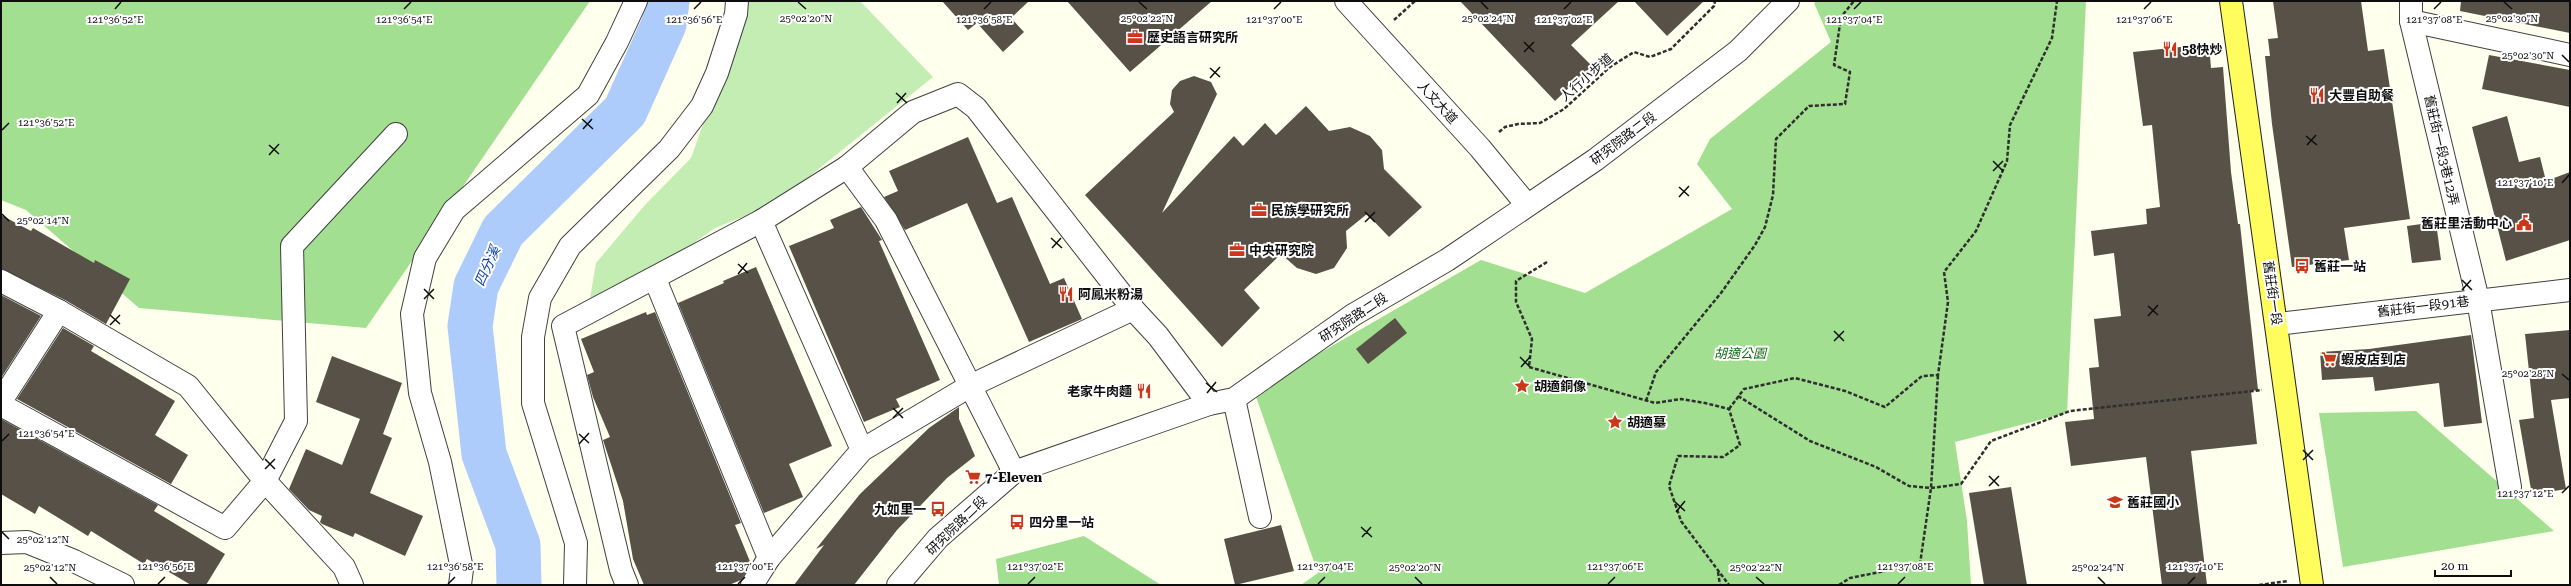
<svg xmlns="http://www.w3.org/2000/svg" width="2571" height="586" font-family="'Roboto Serif','Noto Sans TC',serif">
<rect width="100%" height="100%" fill="#feffed"/>
<path fill="#c4edb3" d="M747 1H860L933 77 775 204 715 228 622 294 590 298 596 263 644 206 691 158Z"/>
<g fill="#a2df91">
<path d="M1 1H590L366 328 139 308 26 210 1 200Z"/>
<path d="M1817 1H2086L2067 413 1955 442 1967 521 1971 585H1301L1318 573 1254 391 1481 260 1585 293 1732 209 1697 164 1710 139 1831 42 1814 3Z"/>
<path d="M2416 411 2554 531 2343 567 2319 413Z"/>
<path d="M1084 536 1161 585H999L996 559Z"/>
</g>
<g fill="none" stroke-linecap="round" stroke-linejoin="round">
<path stroke="#adccfb" stroke-width="45" d="M519 585 518 545 484 454 470 326 476 286 503 231 625 111 664 24 667 1"/>
</g>
<g fill="#575148">
<path d="M942 1H1029L1011 18 1024 32 1003 52 977 23 968 30Z"/>
<path d="M1067 1H1212L1130 72Z"/>
<path d="M1460 1H1619L1571 45 1592 66 1555 101Z"/>
<path d="M1634 1H1704L1667 36Z"/>
<path d="M2273 1H2361L2368 51 2384 49 2410 219 2344 228 2349 260 2292 267 2272 124 2265 56H2270L2268 39 2278 38Z"/>
<path d="M2461 1H2570V33L2460 11Z"/>
<path d="M2209 44 2211 68 2223 67 2231 172 2238 224H2240L2258 390 2251 391 2257 444 2191 451 2207 585H2162L2146 457 2071 466 2065 422 2094 419 2089 368 2099 367 2094 319 2121 316 2114 253 2094 256 2091 231 2147 224 2146 209 2160 207 2152 125 2143 126 2133 52Z"/>
<path d="M2489 55 2570 70V107L2482 89Z"/>
<path d="M1194 76 1211 82 1217 94 1162 213 1234 136 1243 146 1265 123 1276 135 1306 106 1329 131 1350 127 1370 136 1382 150 1384 169 1422 207 1389 237 1367 214 1346 231 1347 248 1334 268 1316 274 1297 268 1281 254 1244 290 1260 308 1222 347 1085 195 1174 112 1170 104 1172 90 1180 81Z"/>
<path d="M2507 116 2519 162 2540 157 2546 181 2570 172V240L2506 261 2472 127Z"/>
<path d="M968 137 997 203 1012 197 1050 284 1064 278 1082 319 1029 342 967 203 905 230 884 197 898 191 889 171Z"/>
<path d="M861 207 882 240 879 241 940 380 896 399 900 407 864 422 789 246 834 228 830 220Z"/>
<path d="M1 215 31 231 33 228 94 263 95 260 130 279 106 324 65 300 1 269Z"/>
<path d="M2436 222 2441 260 2412 263 2407 226Z"/>
<path d="M756 267 832 446 789 464 803 497 764 513 678 303 724 283 723 281Z"/>
<path d="M1 295 41 316 1 378Z"/>
<path d="M646 312 647 315 655 312 741 523 735 525 751 564 741 580 729 585H644L633 559 623 501 603 440 610 437 593 397 587 375 594 372 581 339Z"/>
<path d="M1395 318 1407 333 1368 364 1356 349Z"/>
<path d="M63 328 94 346 91 351 175 401 155 435 188 455 171 484 17 399Z"/>
<path d="M2570 330V398L2551 400 2566 489 2532 495 2519 420 2534 418 2525 334Z"/>
<path d="M2471 335 2482 423 2444 427 2439 383 2375 391 2373 377 2322 380 2320 352 2369 349Z"/>
<path d="M332 356 402 383 383 434 392 438 370 493 423 516 405 556 355 533 353 537 322 524 320 522 322 516 309 510 289 489 306 449 342 465 360 419 316 402Z"/>
<path d="M959 407V419L975 456 947 478 897 530 854 585H794L824 545 816 549 860 494 929 428Z"/>
<path d="M1 419 158 505 154 511 225 554 206 585H191L147 559 144 564 91 531 88 536 39 506 35 514 1 494Z"/>
<path d="M2011 487 2027 585H1984L1969 493Z"/>
<path d="M1281 525 1294 571 1235 585 1224 539Z"/>
</g>
<g fill="none" stroke-linecap="round" stroke-linejoin="round">
<defs>
<g id="minor">
<path d="M1346 1 1480 148 1527 205"/>
<path d="M2411 1V21L2478 300 2510 487"/>
<path d="M2411 21 2570 55"/>
<path d="M761 221 862 450"/>
<path d="M655 279 769 558"/>
<path d="M1 281 59 311 188 386 265 481 344 567 352 585"/>
<path d="M2277 324 2570 290"/>
<path d="M1234 399 1260 517"/>
<path d="M1 401 59 311"/>
<path d="M1 405 225 528 265 481 296 421 292 246 396 134"/>
<path d="M1014 472 886 220 847 167 913 112 958 94 976 108 1133 309 1158 336 1209 404"/>
<path d="M1 543 27 542 74 561 123 585"/>
<path d="M460 585 462 569 440 462 420 393 412 314 425 258 454 210 588 95 617 42 636 1"/>
<path d="M575 585 576 543 533 403V337L540 298 570 246 669 149 702 106 717 73 736 14 737 1"/>
<path d="M627 585 621 570 563 326 761 221 847 167"/>
<path d="M752 585 769 558 862 450 970 386 1133 309"/>
<path d="M898 585 938 538 1014 472 1209 404 1234 399 1353 315 1447 260 1595 160 1738 51 1788 1"/>
</g>
<path id="major" d="M2231 1 2312 585"/>
</defs>
<use href="#minor" stroke="#404040" stroke-width="24"/>
<use href="#major" stroke="#1e1e1e" stroke-width="24"/>
<g stroke="#2f2f2f" stroke-width="2.5" stroke-dasharray="4 2" stroke-linecap="butt">
<path d="M1394 20 1415 1"/>
<path d="M1499 132 1505 127 1518 124 1540 123 1564 109 1610 67 1634 52 1650 57 1671 49 1714 6 1715 1"/>
<path d="M1547 262 1516 281V302L1532 339 1529 367 1655 403 1681 399 1705 403 1729 409 1740 445 1723 457 1678 456 1669 486 1681 521 1729 585"/>
<path d="M1738 396 1810 441 1876 467 1909 486 1931 488 1961 484 1991 441 2070 411 2262 390"/>
<path d="M1646 401 1656 372 1721 293 1755 245 1765 227 1773 195 1776 139 1809 106 1845 104 1850 72 1834 65 1841 17 1854 1"/>
<path d="M1729 409 1744 389 1795 378 1845 391 1885 407 1922 376 1938 375 1948 302 1944 272 1976 231 2007 161 2010 125 2052 38 2057 1"/>
<path d="M1718 572 1720 585"/>
<path d="M1839 585 1850 578 1920 564 1931 488 1938 375"/>
<path d="M2259 585 2288 581"/>
</g>
<use href="#minor" stroke="#fff" stroke-width="22"/>
<use href="#major" stroke="#fffc5d" stroke-width="22"/>
</g>
<path fill="none" stroke="#0d0d0d" stroke-width="1.5" d="M798 2 806 9M1139 2 1147 9M1481 2 1488 9M2504 2 2512 9M115 9 121 2M404 9 411 2M694 9 701 2M984 9 991 2M1274 9 1281 2M1564 9 1571 2M1854 9 1861 2M2144 9 2151 2M2434 9 2441 2M1524 42 1534 52M1524 52 1534 42M2562 55 2569 62M1210 68 1220 77M1210 78 1220 67M896 93 907 103M897 103 906 93M582 119 593 129M583 129 592 119M2 130 9 123M2306 136 2317 145M269 145 279 154M2307 145 2316 135M269 155 279 144M1993 161 2003 171M1993 171 2003 161M2562 183 2569 175M1679 187 1689 196M1679 197 1689 186M1365 212 1375 222M2 214 9 221M1365 222 1375 212M1051 238 1062 248M1052 248 1061 238M738 264 748 273M738 274 747 263M2462 280 2472 290M424 289 434 299M2462 290 2471 280M424 299 434 289M2148 306 2158 315M110 315 120 324M2148 316 2158 305M110 325 120 315M1834 331 1844 341M1834 341 1844 331M1520 357 1530 367M1521 367 1530 357M2562 374 2569 380M1206 383 1217 392M1207 393 1216 382M893 408 903 418M893 418 903 408M579 434 589 443M2 441 9 434M579 444 589 433M2303 450 2313 460M265 459 275 469M2303 460 2313 450M265 469 275 459M1989 476 1999 486M1989 486 1999 476M2562 493 2569 486M1675 502 1685 511M1676 512 1685 501M1361 527 1372 537M2 532 9 539M1362 537 1371 527M50 577 57 584M1415 577 1422 584M1756 577 1764 584M2098 577 2105 584M158 584 165 577M448 584 455 577M738 584 745 577M1028 584 1035 577M1318 584 1325 577M1608 584 1615 577M1898 584 1905 577M2188 584 2195 577"/>
<defs>
<symbol id="office-bare" viewBox="-9 -9 18 18"><path d="M-6-3h4V-5.5h4V-3h4V5H-6ZM-1-4.5V-3h2v-1.5ZM-6 0V1H6V0Z" fill="#c93819" stroke="#fff" stroke-width="2.5" paint-order="stroke"/></symbol>
<symbol id="restaurant-bare" viewBox="-9 -9 18 18"><path d="M-5-6h1v4h1v-4h1v4h1v-4h1v5L-1.5 .5V6h-2V.5L-5-1ZM5-6V6H3V1.5H1.5Q1.5-4 5-6Z" fill="#c93819" stroke="#fff" stroke-width="2.5" paint-order="stroke"/></symbol>
<symbol id="civic-bare" viewBox="-9 -9 18 18"><path d="M-.6-6.5H3V-4.5H.6V-3L4-1V1h2V6H-6V1h2V-1L-.6-3ZM-1.2 2.5V6h2.4V2.5Z" fill="#c93819" stroke="#fff" stroke-width="2.5" paint-order="stroke"/></symbol>
<symbol id="bus-bare" viewBox="-9 -9 18 18"><path d="M-5-6H5V4H4V6H2V4H-2V6H-4V4H-5ZM-3.5-4V0h7V-4ZM-3.5 1.2v1.5H-2V1.2ZM2 1.2v1.5H3.5V1.2Z" fill="#c93819" stroke="#fff" stroke-width="2.5" paint-order="stroke"/></symbol>
<symbol id="supermarket-bare" viewBox="-9 -9 18 18"><path d="M-6-5.5h2.5l.6 2H6L4.5 2H-2.5L-4.4-4H-6ZM-1.5 3.2a1.3 1.3 0 1 0 .1 0ZM3 3.2a1.3 1.3 0 1 0 .1 0Z" fill="#c93819" stroke="#fff" stroke-width="2.5" paint-order="stroke"/></symbol>
<symbol id="sight-bare" viewBox="-9 -9 18 18"><path d="M0-6L1.8-2.2L6-1.7L2.9 1.2L3.7 5.4L0 3.3L-3.7 5.4L-2.9 1.2L-6-1.7L-1.8-2.2Z" fill="#c93819" stroke="#fff" stroke-width="2.5" paint-order="stroke"/></symbol>
<symbol id="school-bare" viewBox="-9 -9 18 18"><path d="M0-5L7-2L0 1L-7-2ZM-4 1L0 2.5L4 1V4Q0 6-4 4Z" fill="#c93819" stroke="#fff" stroke-width="2.5" paint-order="stroke"/></symbol>
</defs>
<g fill-rule="evenodd">
<use href="#office-bare" x="1124" y="26" width="22" height="22"/>
<use href="#restaurant-bare" x="2159" y="38" width="22" height="22"/>
<use href="#restaurant-bare" x="2306" y="84" width="22" height="22"/>
<use href="#office-bare" x="1248" y="199" width="22" height="22"/>
<use href="#civic-bare" x="2513" y="212" width="22" height="22"/>
<use href="#office-bare" x="1226" y="239" width="22" height="22"/>
<use href="#bus-bare" x="2291" y="255" width="22" height="22"/>
<use href="#restaurant-bare" x="1055" y="283" width="22" height="22"/>
<use href="#supermarket-bare" x="2318" y="348" width="22" height="22"/>
<use href="#sight-bare" x="1511" y="375" width="22" height="22"/>
<use href="#restaurant-bare" x="1133" y="380" width="22" height="22"/>
<use href="#sight-bare" x="1604" y="411" width="22" height="22"/>
<use href="#supermarket-bare" x="962" y="466" width="22" height="22"/>
<use href="#school-bare" x="2104" y="491" width="22" height="22"/>
<use href="#bus-bare" x="927" y="498" width="22" height="22"/>
<use href="#bus-bare" x="1006" y="511" width="22" height="22"/>
</g>
<g text-anchor="middle" stroke-width="4" stroke-linejoin="round" paint-order="stroke">
<g font-size="13" font-weight="bold" fill="#0d0d0d" stroke="#fff" text-anchor="start">
<text x="1147" y="42">歷史語言研究所</text>
<text x="2182" y="54">58快炒</text>
<text x="2329" y="100">大豐自助餐</text>
<text x="1271" y="215">民族學研究所</text>
<text x="2512" y="228" text-anchor="end">舊莊里活動中心</text>
<text x="1249" y="255">中央研究院</text>
<text x="2314" y="271">舊莊一站</text>
<text x="1078" y="299">阿鳳米粉湯</text>
<text x="2341" y="364">蝦皮店到店</text>
<text x="1534" y="391">胡適銅像</text>
<text x="1132" y="396" text-anchor="end">老家牛肉麵</text>
<text x="1627" y="427">胡適墓</text>
<text x="985" y="482">7-Eleven</text>
<text x="2127" y="507">舊莊國小</text>
<text x="926" y="514" text-anchor="end">九如里一</text>
<text x="1029" y="527">四分里一站</text>
</g>
<g font-size="13" fill="#0d0d0d" stroke="#fff">
<text transform="translate(1586 77) rotate(-41)" y="5">人行小步道</text>
<text transform="translate(1438 102) rotate(48)" y="5">人文大道</text>
<text transform="translate(1623 138) rotate(-37)" y="5">研究院路二段</text>
<text transform="translate(2442 150) rotate(77)" y="5">舊莊街一段3巷12弄</text>
<text transform="translate(2273 293) rotate(82)" y="5">舊莊街一段</text>
<text transform="translate(2423 306) rotate(-7)" y="5">舊莊街一段91巷</text>
<text transform="translate(1353 317) rotate(-33)" y="5">研究院路二段</text>
<text transform="translate(956 525) rotate(-44)" y="5">研究院路二段</text>
</g>
<g font-size="13" font-style="italic" fill="#186a19" stroke="#fff">
<text x="1740" y="358">胡適公園</text>
</g>
<g font-size="14" font-style="italic" fill="#0c41a9" stroke="#fff">
<text transform="translate(487 266) rotate(-66)" y="5">四分溪</text>
</g>
</g>
<g font-size="10" text-anchor="middle" fill="#0d0d0d" stroke="#fff" stroke-width="4" stroke-linejoin="round" paint-order="stroke">
<text x="806" y="22">25°02'20"N</text>
<text x="1147" y="22">25°02'22"N</text>
<text x="1488" y="22">25°02'24"N</text>
<text x="2512" y="22">25°02'30"N</text>
<text x="115" y="23">121°36'52"E</text>
<text x="694" y="23">121°36'56"E</text>
<text x="984" y="23">121°36'58"E</text>
<text x="1274" y="23">121°37'00"E</text>
<text x="1564" y="23">121°37'02"E</text>
<text x="1854" y="23">121°37'04"E</text>
<text x="2144" y="23">121°37'06"E</text>
<text x="2434" y="23">121°37'08"E</text>
<text x="404" y="23">121°36'54"E</text>
<text x="2528" y="59">25°02'30"N</text>
<text x="46" y="126">121°36'52"E</text>
<text x="2525" y="186">121°37'10"E</text>
<text x="43" y="224">25°02'14"N</text>
<text x="2528" y="377">25°02'28"N</text>
<text x="46" y="437">121°36'54"E</text>
<text x="2525" y="497">121°37'12"E</text>
<text x="43" y="543">25°02'12"N</text>
<text x="165" y="570">121°36'56"E</text>
<text x="455" y="570">121°36'58"E</text>
<text x="745" y="570">121°37'00"E</text>
<text x="1035" y="570">121°37'02"E</text>
<text x="1325" y="570">121°37'04"E</text>
<text x="1615" y="570">121°37'06"E</text>
<text x="1905" y="570">121°37'08"E</text>
<text x="2195" y="570">121°37'10"E</text>
<text x="50" y="571">25°02'12"N</text>
<text x="1415" y="571">25°02'20"N</text>
<text x="1756" y="571">25°02'22"N</text>
<text x="2098" y="571">25°02'24"N</text>
</g>
<rect width="2571" height="586" fill="none" stroke="#0d0d0d" stroke-width="4"/>
<path d="M2435 570v6h76v-6" fill="none" stroke="#0d0d0d" stroke-width="2"/>
<text x="2441" y="570" font-size="12" fill="#0d0d0d" stroke="#ffffff" stroke-width="3" paint-order="stroke">20 m</text>
</svg>
